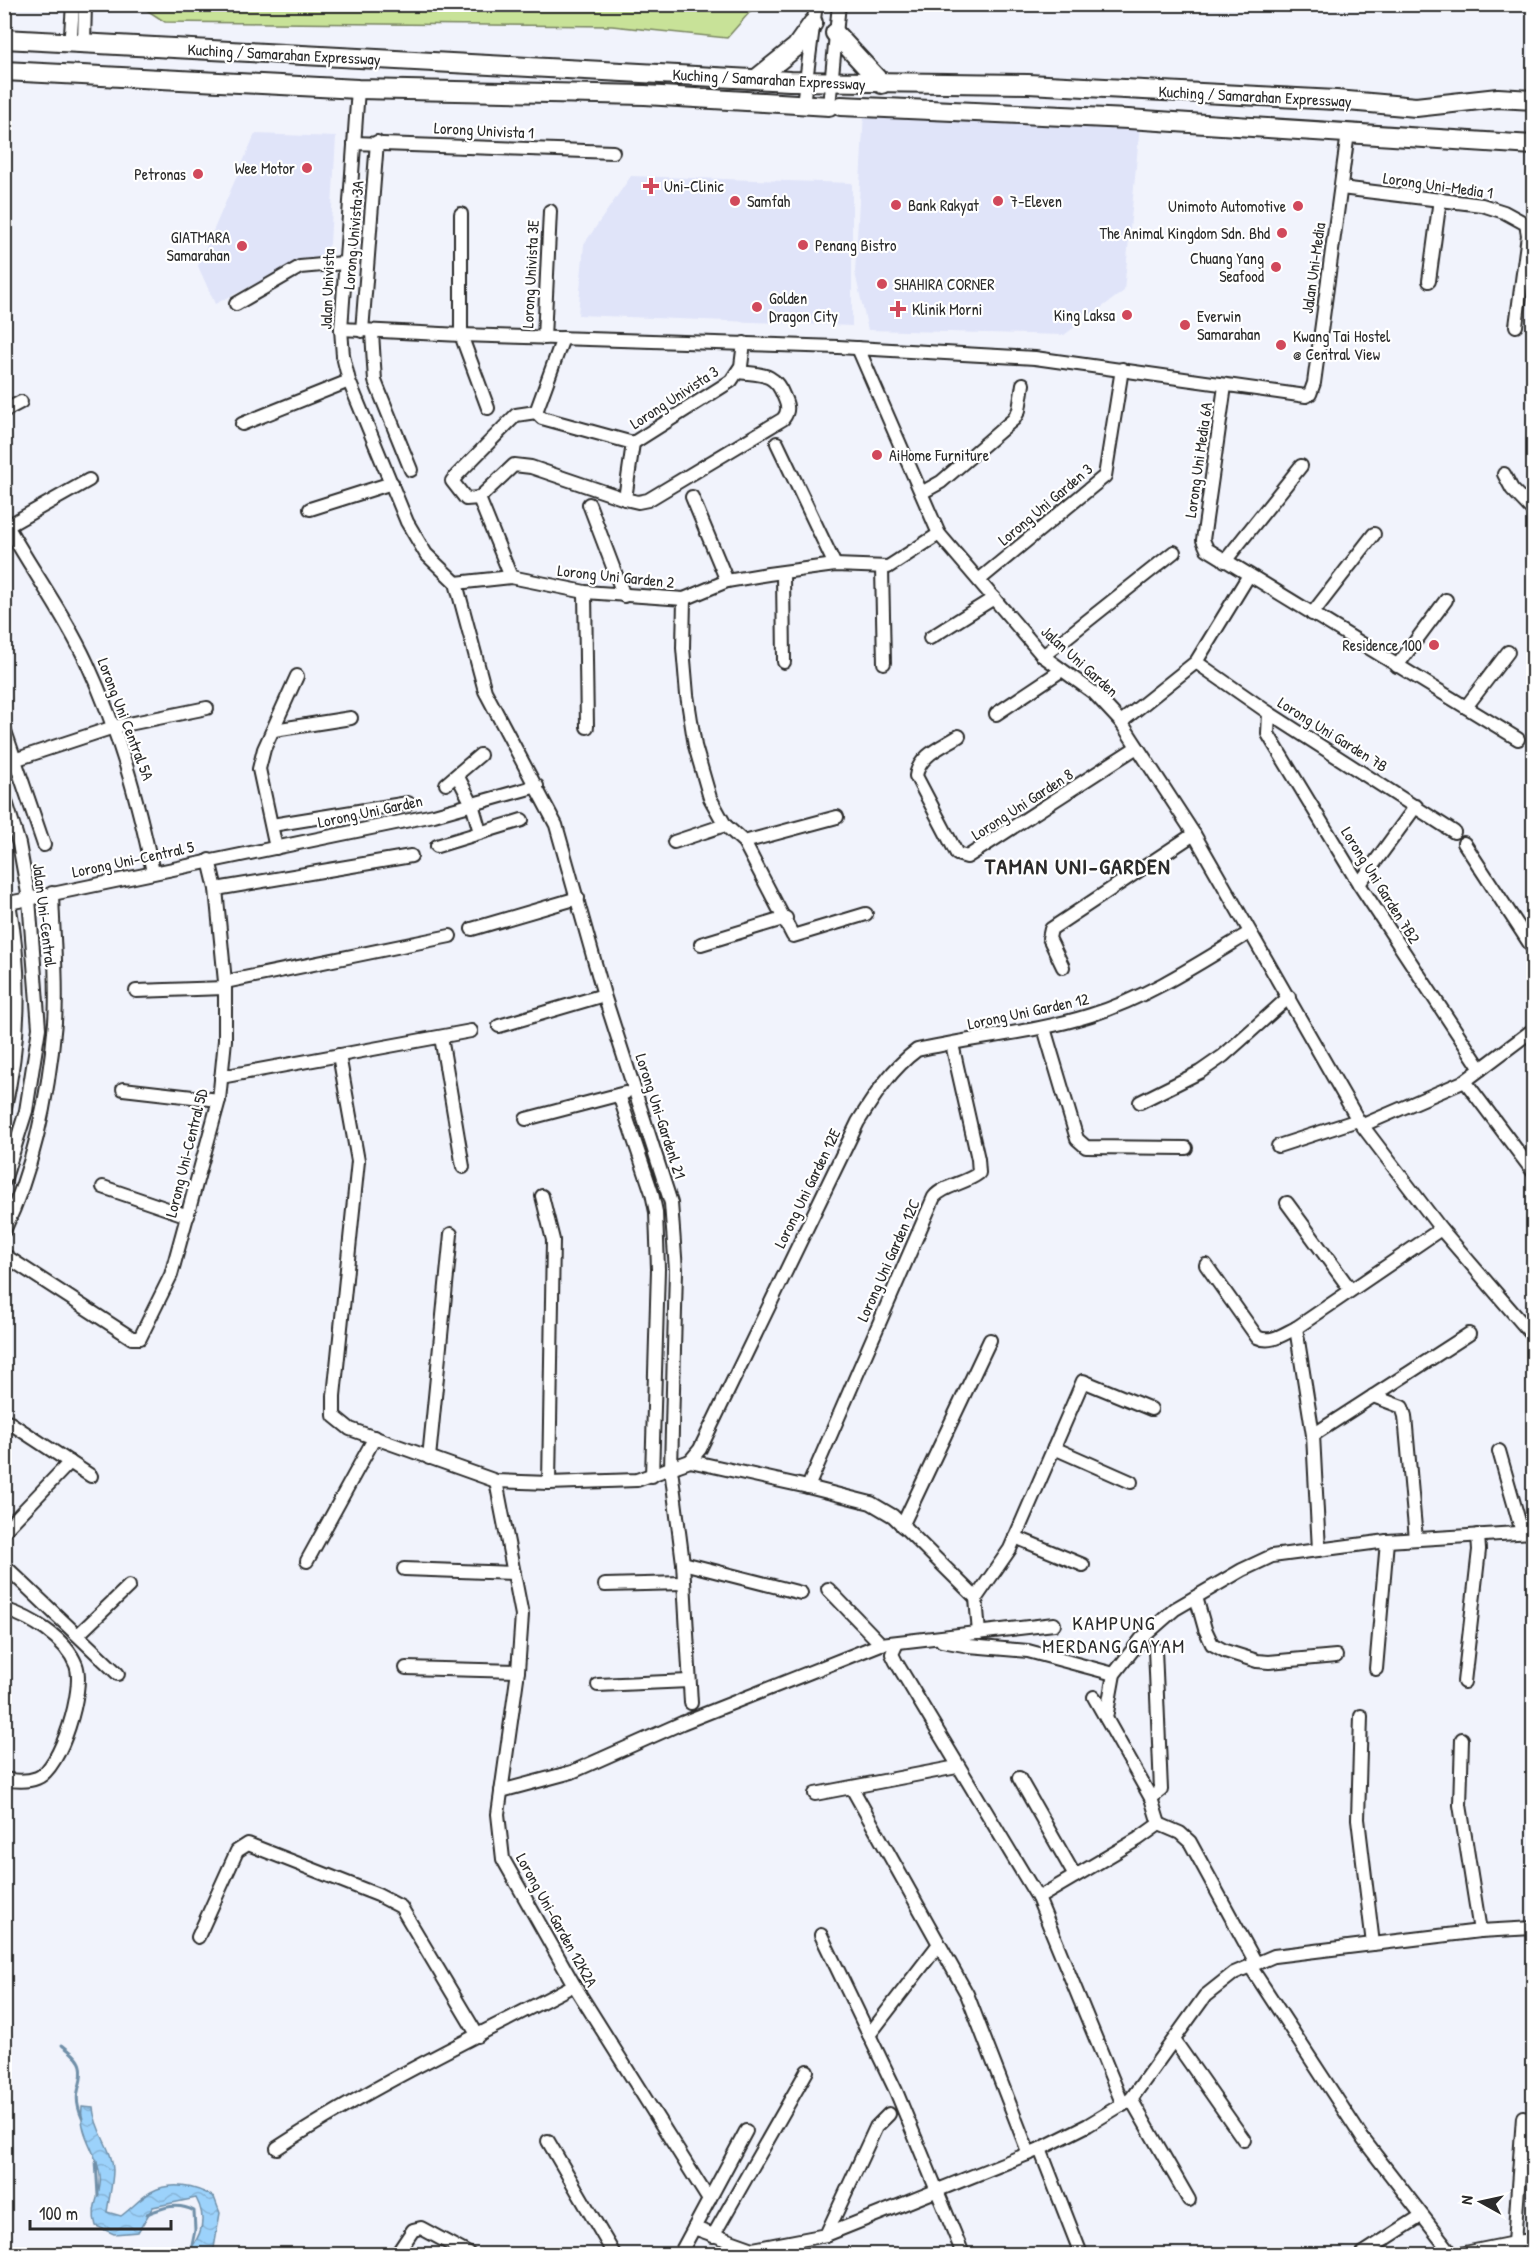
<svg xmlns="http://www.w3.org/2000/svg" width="1538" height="2259" font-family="'Patrick Hand',sans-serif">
<defs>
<pattern id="water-waves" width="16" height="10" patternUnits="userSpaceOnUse" patternTransform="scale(1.5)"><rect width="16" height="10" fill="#9cd2fb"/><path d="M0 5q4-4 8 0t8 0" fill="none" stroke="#87b4d7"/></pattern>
</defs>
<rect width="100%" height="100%" fill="#f1f3fc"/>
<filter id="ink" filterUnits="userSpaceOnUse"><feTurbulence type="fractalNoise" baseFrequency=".0167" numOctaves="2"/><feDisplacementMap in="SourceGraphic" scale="12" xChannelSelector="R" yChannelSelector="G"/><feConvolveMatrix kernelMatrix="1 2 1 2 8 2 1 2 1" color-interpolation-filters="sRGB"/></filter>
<g filter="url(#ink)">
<g fill="#e0e4f9">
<path d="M864 112 1140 125 1124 291 1064 335 868 330 855 273Z"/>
<path d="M255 134 336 137 330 244 317 265 299 262 215 304 198 266Z"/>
<path d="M631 176 852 183V326L578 315 584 244Z"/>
</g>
<path fill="#c8e298" stroke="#7a8662" stroke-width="1.5" d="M139 5H756L727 38 612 26 165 22Z"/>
<path fill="url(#water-waves)" stroke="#6f8fa8" stroke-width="1.5" d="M82 2107 93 2108C95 2132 113 2149 113 2170 113 2183 109 2198 107 2212L121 2216C131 2209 140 2198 151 2192 171 2181 195 2186 214 2197L220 2213 213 2254H187C201 2236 208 2220 196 2198L153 2207 138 2232 114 2234 96 2226C89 2205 103 2194 100 2175 96 2149 79 2136 82 2107Z"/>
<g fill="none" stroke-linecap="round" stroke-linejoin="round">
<g stroke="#6f8fa8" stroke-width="3">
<path d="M62 2045C68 2050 79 2057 81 2066 85 2086 70 2090 82 2118"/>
<path d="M96 2160 98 2196"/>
<path d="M147 2214C164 2207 178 2202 194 2211L195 2230 190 2254"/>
</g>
<defs>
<g id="minor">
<path d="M67 43 71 34 73 4"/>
<path d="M84 43 85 4"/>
<path d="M358 89 341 329 343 356 349 381 407 522 426 554 456 583 485 691 556 825 604 995 671 1203 676 1270 671 1469 683 1563 691 1703"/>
<path d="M803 104 816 4"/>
<path d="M829 106 839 4"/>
<path d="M354 143 613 152"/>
<path d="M1341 188 1482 205 1504 212 1526 224 1528 235 1516 326"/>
<path d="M461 214V335L488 408"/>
<path d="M1429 281 1440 199"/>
<path d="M236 304 300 267 344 263"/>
<path d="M341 329 461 335 838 347 1035 358 1306 396 1310 394 1314 383 1348 133"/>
<path d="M362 331 377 142"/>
<path d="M372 332 375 381 411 470"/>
<path d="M544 338 550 211"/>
<path d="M563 338 536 412 542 418 633 443 731 381 741 366 744 343"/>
<path d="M858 348 939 534 1043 656 1094 693 1121 722 1194 834 1358 1120 1441 1229 1534 1337"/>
<path d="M1225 386 1203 540 1207 549 1518 739"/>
<path d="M4 411 21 402"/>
<path d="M536 412 516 415 458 474 452 481 466 499 479 498 514 465 531 467 625 499 638 502 648 500 783 419C789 411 788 406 784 397 775 372 761 375 738 372"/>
<path d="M242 424 349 381"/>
<path d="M777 443 835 565"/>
<path d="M1504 474 1512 489 1534 512"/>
<path d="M923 492 941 482 1014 419 1019 410 1023 384"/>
<path d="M692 497 727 581"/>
<path d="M479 498 511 577"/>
<path d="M625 499 633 443"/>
<path d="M589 504 624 596"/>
<path d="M310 509 392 483"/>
<path d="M4 520C30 568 64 613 87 663 119 732 137 797 153 872"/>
<path d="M4 528 89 480"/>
<path d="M1225 561 1301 466"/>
<path d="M882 568 884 663"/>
<path d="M783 573 784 662"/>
<path d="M979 580 1105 476 1122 369"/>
<path d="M456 583 511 577 585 592 684 599 727 581 768 574 835 565 888 567 939 534"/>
<path d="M585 592 587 727"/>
<path d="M684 599 683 648 687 695 695 746 710 798 725 825 744 842 793 936 866 914"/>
<path d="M1312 614 1374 534"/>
<path d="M930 638 994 598"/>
<path d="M1043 656 1174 552"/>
<path d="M1196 662 1269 713 1454 832"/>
<path d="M1397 666 1446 600"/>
<path d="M1466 707 1508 652"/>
<path d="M1269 713 1268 734 1359 884 1481 1069"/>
<path d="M996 714 1062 670"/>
<path d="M1121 722 1196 662 1249 575"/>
<path d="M4 728 44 845"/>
<path d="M274 730 351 718"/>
<path d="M959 736C942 747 919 755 916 776L957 854 967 857 1137 747"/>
<path d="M17 759 114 727 207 708"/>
<path d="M457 775 472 804 480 832"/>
<path d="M446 784 480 755"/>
<path d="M4 795 19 844 29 899 39 1028 26 1111 4 1181"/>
<path d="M272 825 408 803"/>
<path d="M674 842 725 825"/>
<path d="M744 842 837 817"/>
<path d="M1464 843 1534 950"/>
<path d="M437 846 522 820"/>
<path d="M276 848 259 769 264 749 297 676"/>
<path d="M1359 884 1416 806"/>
<path d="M216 889 411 856"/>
<path d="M4 904 434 815 537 786"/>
<path d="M472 929 578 898"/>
<path d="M701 944 786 918"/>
<path d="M1063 967 1049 938 1051 929 1194 834"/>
<path d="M225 982 450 936"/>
<path d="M136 991 225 988"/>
<path d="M499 1026 604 995"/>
<path d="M1044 1028 1077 1139 1086 1147 1186 1148"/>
<path d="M441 1037 463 1167"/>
<path d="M339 1055 358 1161 334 1396V1416L350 1429 496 1481 549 1483 637 1480 690 1461 808 1487 871 1503 893 1516 976 1598"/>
<path d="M221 1077 471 1031"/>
<path d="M1465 1081 1534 1173"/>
<path d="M123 1089 219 1100"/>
<path d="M619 1095 652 1193 656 1212 658 1269 652 1476"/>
<path d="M1140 1102 1200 1072 1223 1056 1289 997"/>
<path d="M4 1112C20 1043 22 972 9 903"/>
<path d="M526 1119 625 1093"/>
<path d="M1363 1125 1465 1081 1534 1029"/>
<path d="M1278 1146 1358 1120"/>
<path d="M103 1187 188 1216"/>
<path d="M542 1196 553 1240 549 1483"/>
<path d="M1287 1203 1350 1289"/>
<path d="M4 1231C35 1166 49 1092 55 1022 58 980 53 935 52 893"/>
<path d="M4 1255 132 1338H140L171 1275 219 1100 225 1040V982L216 889 209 860"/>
<path d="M1206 1265 1257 1337C1271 1344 1283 1334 1296 1328L1441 1229"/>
<path d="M1296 1328 1313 1435 1319 1550"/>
<path d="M1373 1396 1402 1407 1405 1416 1416 1539"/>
<path d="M4 1419 91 1476"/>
<path d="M1313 1435 1469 1334"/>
<path d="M1054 1448 1131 1482"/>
<path d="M1499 1451 1522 1532"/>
<path d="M429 1458 451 1234"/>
<path d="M690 1461 700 1449 858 1122C875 1095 891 1069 917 1050 974 1037 1034 1033 1091 1015 1148 997 1198 964 1249 933"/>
<path d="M496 1481 522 1615 518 1671 498 1814 503 1859 574 1985 709 2200"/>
<path d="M808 1487 934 1197C944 1185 965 1184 979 1173L978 1159 952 1044"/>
<path d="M902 1526 990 1340"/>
<path d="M4 1531 70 1462"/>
<path d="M1015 1537 1083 1565"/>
<path d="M307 1561 375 1437"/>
<path d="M683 1563 801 1593"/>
<path d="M4 1565 118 1674"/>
<path d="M404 1569 514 1573"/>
<path d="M605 1585 683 1583"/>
<path d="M828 1589 881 1644"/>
<path d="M1196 1597 1205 1629 1212 1644 1225 1651 1257 1661 1269 1662 1336 1656"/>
<path d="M4 1609C31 1618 65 1637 76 1665 85 1688 61 1769 37 1778 27 1782 14 1781 4 1779"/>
<path d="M979 1633 976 1598 1010 1549 1083 1381 1151 1409"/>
<path d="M79 1634 129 1586"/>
<path d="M942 1641 969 1646 1028 1651 1114 1674"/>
<path d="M897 1643 892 1654 896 1662 1038 1898 1123 2105"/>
<path d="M406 1668 518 1671"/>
<path d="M1376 1669 1387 1541"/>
<path d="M1464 1682 1479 1550 1478 1535"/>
<path d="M598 1685 689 1681"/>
<path d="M1094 1697 1151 1798 1159 1824"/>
<path d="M1361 1716 1358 1819 1373 1944"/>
<path d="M1106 1718 1114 1674 1142 1638 1175 1609 1242 1570 1272 1556 1387 1541 1534 1532"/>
<path d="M1462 1739 1460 1805 1480 1931"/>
<path d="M1019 1778 1075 1876"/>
<path d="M852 1788 967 1994 1029 2154"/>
<path d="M501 1791 572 1772 682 1723 881 1644 1054 1624"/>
<path d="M815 1794 957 1767"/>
<path d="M1151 1798 1161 1790 1155 1649"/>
<path d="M1159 1824 1180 1833 1190 1842 1256 1963"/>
<path d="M1038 1898 1138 1839 1159 1824"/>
<path d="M821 1935 896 2091 963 2254"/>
<path d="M198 1937 237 1851 248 1844 378 1895 401 1907 478 2036"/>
<path d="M1250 1966 1363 2139 1452 2254"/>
<path d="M869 2035 939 1944"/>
<path d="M1174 2040 1244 2140"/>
<path d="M1131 2099 1189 2200"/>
<path d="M548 2141 614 2254"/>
<path d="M277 2148C371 2086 474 2038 574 1985"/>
<path d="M1040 2149 1081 2254"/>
<path d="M694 2228 753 2249 826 2235 1040 2149 1088 2125 1131 2099 1205 1996 1234 1973 1274 1956 1480 1931 1534 1928"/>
<path d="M826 2235 876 2127 889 2114"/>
<path d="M713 2236 807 2071"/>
<path d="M1514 2243 1523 2117"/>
<path d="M397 2254 413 2230 421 2228 469 2254"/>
<path d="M680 2254 746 2131"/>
<path d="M1362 2254 1421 2216"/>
<path d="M1460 2254 1534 2239"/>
</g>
<g id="highway">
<path d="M835 33 882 84"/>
<path d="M4 39 790 81 1028 84 1336 100 1416 107 1498 98 1534 100"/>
<path d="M4 71 358 89 645 95 829 106"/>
<path d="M756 79 796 47 813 23"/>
<path d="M841 106 1128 119 1534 145"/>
</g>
</defs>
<use href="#minor" stroke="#2b2b2b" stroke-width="16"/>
<use href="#highway" stroke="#2b2b2b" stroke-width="22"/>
<use href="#minor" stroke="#fff" stroke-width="12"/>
<use href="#highway" stroke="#fff" stroke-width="18"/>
</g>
</g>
<g fill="#d1495b" stroke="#fff" stroke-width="2">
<circle cx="307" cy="168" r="6"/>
<circle cx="198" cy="174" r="6"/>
<path d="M648 177h6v6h6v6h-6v6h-6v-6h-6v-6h6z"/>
<circle cx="735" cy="201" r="6"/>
<circle cx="998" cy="201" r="6"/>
<circle cx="896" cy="205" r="6"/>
<circle cx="1298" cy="206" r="6"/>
<circle cx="1282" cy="233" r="6"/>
<circle cx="803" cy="245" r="6"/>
<circle cx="242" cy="246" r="6"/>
<circle cx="1276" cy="267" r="6"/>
<circle cx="882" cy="284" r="6"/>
<circle cx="757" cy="307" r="6"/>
<path d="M895 300h6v6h6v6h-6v6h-6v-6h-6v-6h6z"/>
<circle cx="1127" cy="315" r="6"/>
<circle cx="1185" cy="325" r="6"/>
<circle cx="1281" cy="345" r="6"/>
<circle cx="877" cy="455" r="6"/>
<circle cx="1434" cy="645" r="6"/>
</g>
<g text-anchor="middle" stroke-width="4.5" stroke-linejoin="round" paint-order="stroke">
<g font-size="16" fill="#2b2b2b" stroke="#fff">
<text transform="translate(284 54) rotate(3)" y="6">Kuching / Samarahan Expressway</text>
<text transform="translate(769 79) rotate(3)" y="6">Kuching / Samarahan Expressway</text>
<text transform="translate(1255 96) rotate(3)" y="6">Kuching / Samarahan Expressway</text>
<text transform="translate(484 130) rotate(3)" y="6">Lorong Univista 1</text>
<text transform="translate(1438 185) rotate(8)" y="6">Lorong Uni-Media 1</text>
<text transform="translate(353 235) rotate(-85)" y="6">Lorong Univista 3A</text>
<text transform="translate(1313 268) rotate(-82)" y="6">Jalan Uni-Media</text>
<text transform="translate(530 274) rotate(-87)" y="6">Lorong Univista 3E</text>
<text transform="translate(327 289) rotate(-88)" y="6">Jalan Univista</text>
<text transform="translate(674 397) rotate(-33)" y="6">Lorong Univista 3</text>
<text transform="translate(1198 460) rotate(-82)" y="6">Lorong Uni Media 6A</text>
<text transform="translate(1045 504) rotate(-40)" y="6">Lorong Uni Garden 3</text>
<text transform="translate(616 576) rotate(6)" y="6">Lorong Uni Garden 2</text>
<text transform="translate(1080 661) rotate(42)" y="6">Jalan Uni Garden</text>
<text transform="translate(126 719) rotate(69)" y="6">Lorong Uni Central 5A</text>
<text transform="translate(1333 734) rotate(32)" y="6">Lorong Uni Garden 7B</text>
<text transform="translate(1022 804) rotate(-33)" y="6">Lorong Uni Garden 8</text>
<text transform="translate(370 811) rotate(-12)" y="6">Lorong Uni Garden</text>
<text transform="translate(133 859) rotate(-12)" y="6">Lorong Uni-Central 5</text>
<text transform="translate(1381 885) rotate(58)" y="6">Lorong Uni Garden 7B2</text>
<text transform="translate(45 915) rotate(83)" y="6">Jalan Uni-Central</text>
<text transform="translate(1028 1011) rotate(-12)" y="6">Lorong Uni Garden 12</text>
<text transform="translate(661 1116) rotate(72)" y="6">Lorong Uni-Gardenl 21</text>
<text transform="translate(186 1153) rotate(-76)" y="6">Lorong Uni-Central 5D</text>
<text transform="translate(807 1188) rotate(-64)" y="6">Lorong Uni Garden 12E</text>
<text transform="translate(888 1260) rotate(-66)" y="6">Lorong Uni Garden 12C</text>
<text transform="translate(557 1920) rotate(61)" y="6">Lorong Uni-Garden 12K2A</text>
</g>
<g font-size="16" fill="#2b2b2b" stroke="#fff" text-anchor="start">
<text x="295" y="174" text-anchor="end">Wee Motor</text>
<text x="186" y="180" text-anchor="end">Petronas</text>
<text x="664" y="192">Uni-Clinic</text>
<text x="747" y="207">Samfah</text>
<text x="1010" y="207">7-Eleven</text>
<text x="908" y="211">Bank Rakyat</text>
<text x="1286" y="212" text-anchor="end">Unimoto Automotive</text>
<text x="1270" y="239" text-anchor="end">The Animal Kingdom Sdn. Bhd</text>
<text x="230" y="243" text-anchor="end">GIATMARA<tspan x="230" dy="18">Samarahan</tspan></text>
<text x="815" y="251">Penang Bistro</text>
<text x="1264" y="264" text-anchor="end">Chuang Yang<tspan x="1264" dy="18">Seafood</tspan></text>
<text x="894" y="290">SHAHIRA CORNER</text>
<text x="769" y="304">Golden<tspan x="769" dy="18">Dragon City</tspan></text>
<text x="912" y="315">Klinik Morni</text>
<text x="1115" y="321" text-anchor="end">King Laksa</text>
<text x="1197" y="322">Everwin<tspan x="1197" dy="18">Samarahan</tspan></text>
<text x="1293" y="342">Kwang Tai Hostel<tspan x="1293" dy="18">@ Central View</tspan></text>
<text x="889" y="461">AiHome Furniture</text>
<text x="1422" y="651" text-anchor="end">Residence 100</text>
</g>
<g font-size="20" letter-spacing="1.5" fill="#2b2b2b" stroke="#fff">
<text x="1114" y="1630">KAMPUNG<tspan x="1114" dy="23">MERDANG GAYAM</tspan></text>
</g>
<g font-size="22" font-weight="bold" letter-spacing="1.5" fill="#2b2b2b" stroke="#fff">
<text x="1078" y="874">TAMAN UNI-GARDEN</text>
</g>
</g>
<rect width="1538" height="2259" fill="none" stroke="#fff" stroke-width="24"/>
<rect x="12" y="12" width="1514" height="2235" fill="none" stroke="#2b2b2b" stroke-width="2" filter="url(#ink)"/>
<g transform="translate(1481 2202) rotate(278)" stroke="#ffffff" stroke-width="4.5" paint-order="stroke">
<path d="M0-4.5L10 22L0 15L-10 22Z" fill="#2b2b2b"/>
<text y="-9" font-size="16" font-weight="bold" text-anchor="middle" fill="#2b2b2b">N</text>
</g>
<path d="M30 2220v9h141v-9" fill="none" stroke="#2b2b2b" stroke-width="3"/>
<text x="39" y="2220" font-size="18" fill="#2b2b2b" stroke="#ffffff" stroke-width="4.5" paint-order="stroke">100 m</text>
</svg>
